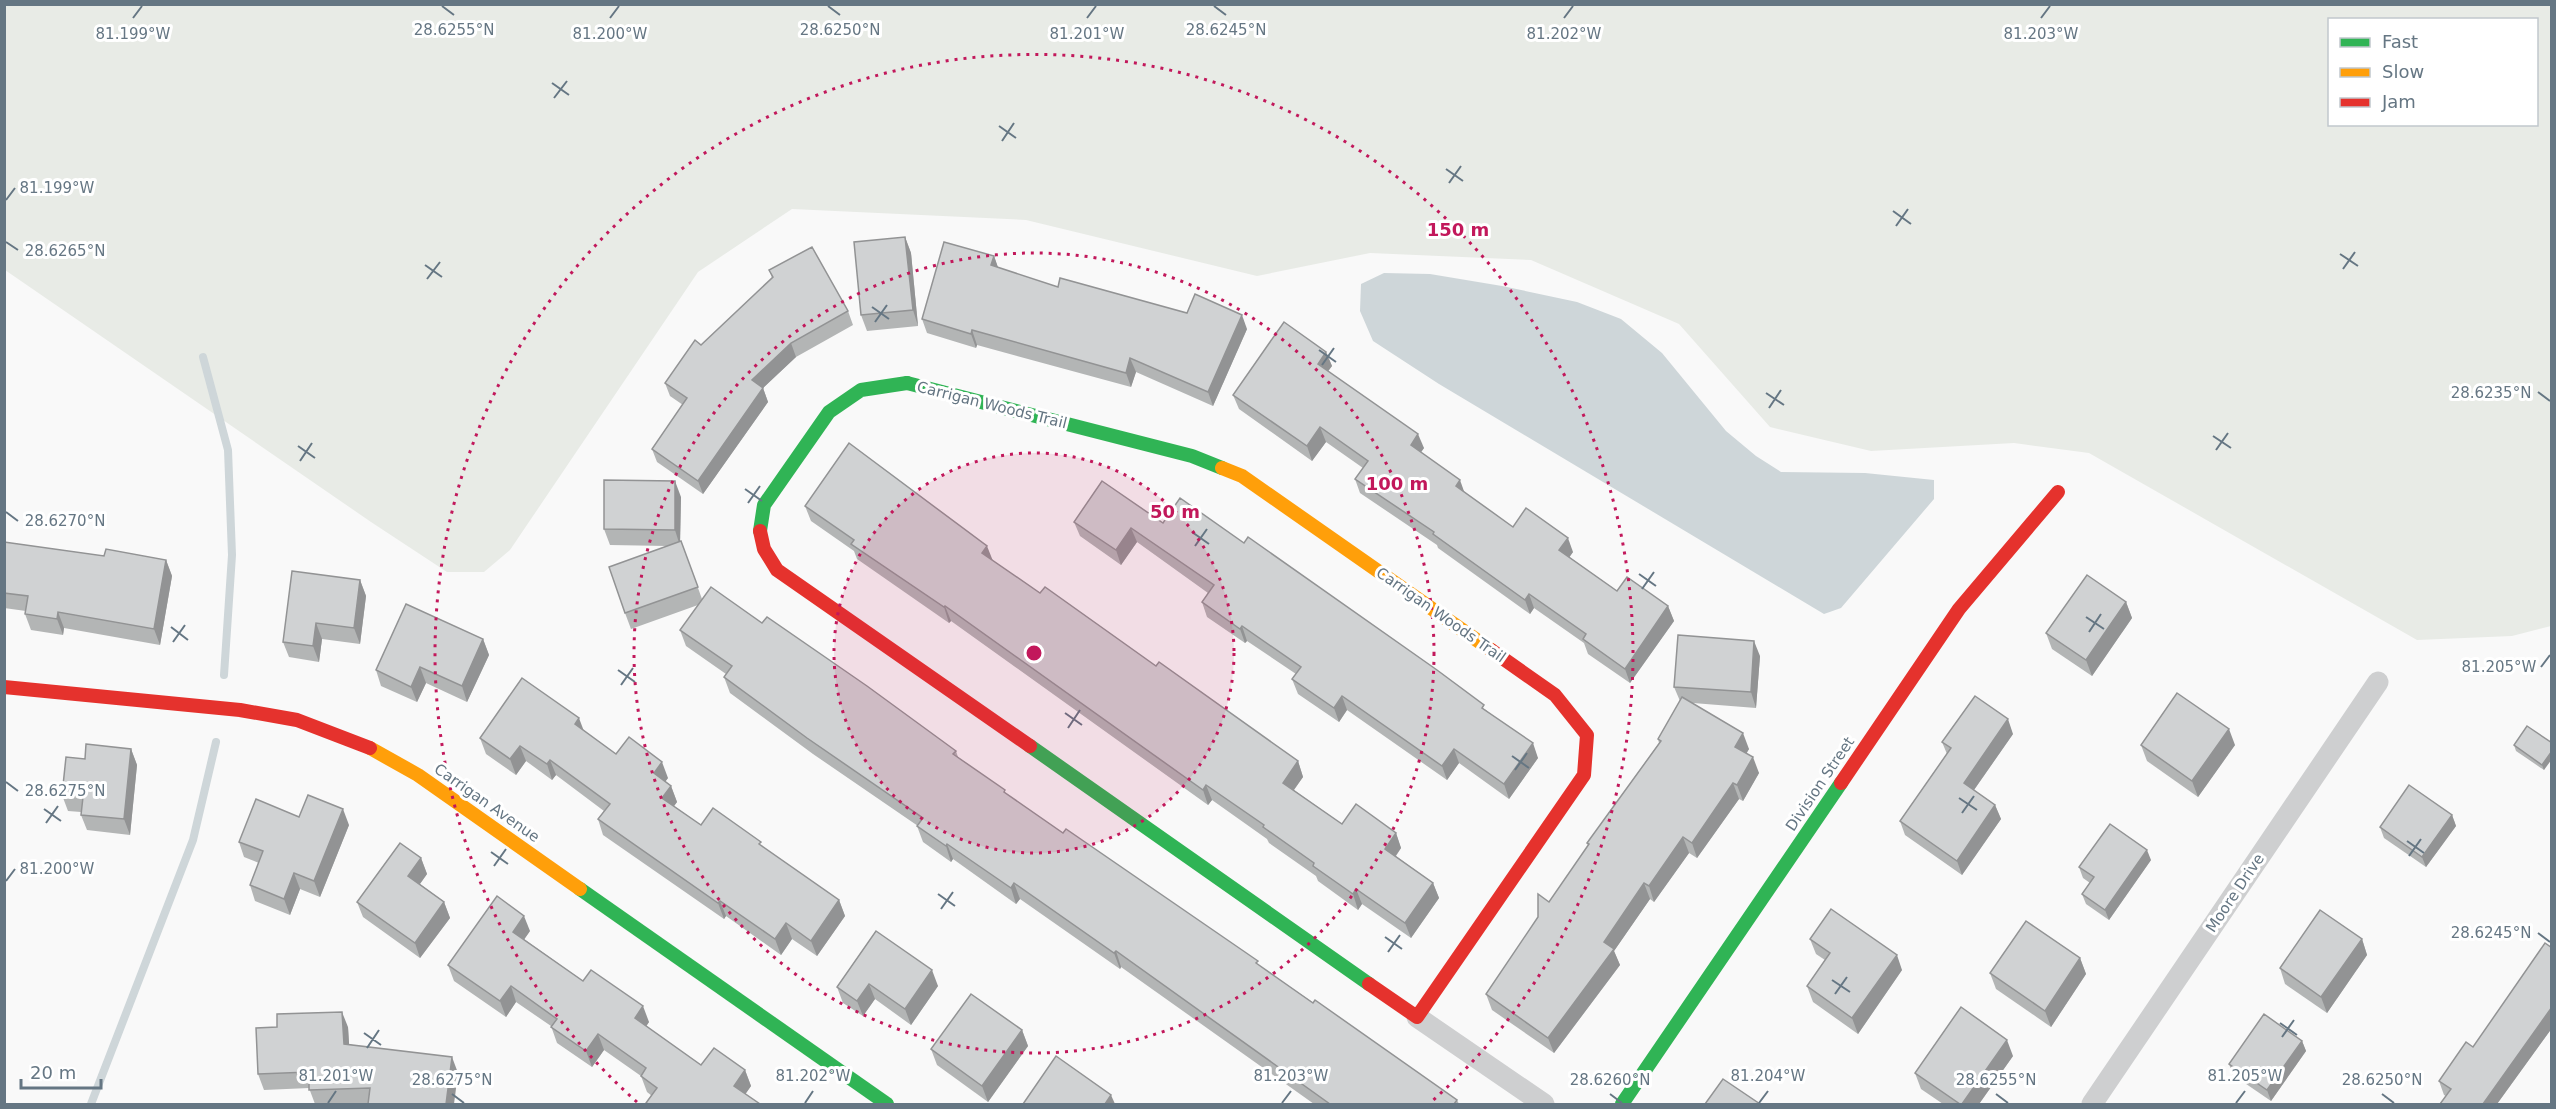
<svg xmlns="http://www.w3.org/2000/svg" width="2556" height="1109" font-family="'DejaVu Sans',sans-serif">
<rect width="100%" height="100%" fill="#f9f9f9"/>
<path fill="#e8ebe6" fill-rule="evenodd" d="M4 5H2551V626L2512 636 2417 640 2089 453 2014 443 1871 451 1770 427 1679 324 1531 260 1370 253 1257 276 1026 220 792 209 698 272 510 550 484 572H447L371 522 5 270ZM2330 20H2536V124H2330Z"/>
<path fill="#ced6d9" d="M1384 273 1430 274 1502 286 1577 302 1621 319 1662 353 1726 431 1756 456 1781 472 1865 473 1934 480V499L1841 608 1824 614 1439 384 1373 341 1360 311 1361 284Z"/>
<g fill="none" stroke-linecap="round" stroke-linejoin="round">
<g stroke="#ced6d9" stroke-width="8">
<path d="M203 357 228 450 232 555 224 675"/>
<path d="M91 1104 193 840 216 742"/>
</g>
<g stroke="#cecfd0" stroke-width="21">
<path d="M1417 1017 1544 1104"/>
<path d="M2092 1104 2378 682"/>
</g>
<g stroke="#30b455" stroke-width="14">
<path d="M907 383 1192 456 1222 468"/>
<path d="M760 531 764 505 829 412 861 390 907 383"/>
<path d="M1030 746 1369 984"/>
<path d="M580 889 887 1104"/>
<path d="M1622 1104 1841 783"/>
</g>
<g stroke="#ff9f0a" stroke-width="14">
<path d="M1222 468 1242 476 1491 650"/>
<path d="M370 748 418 775 580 889"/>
</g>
<g stroke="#e5322d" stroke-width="14">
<path d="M760 531 764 549 777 570 1030 746"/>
<path d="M4 687 240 710 297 720 370 748"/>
<path d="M1841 783 1959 609 2058 492"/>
<path d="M1369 984 1417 1017 1584 775 1587 735 1555 695 1491 650"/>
</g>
</g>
<g fill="#b3b5b5">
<path d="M905 237 911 253 918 326 867 331 861 315Z"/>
<path d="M994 256 998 268 1058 287 1247 329 1213 406 1136 372 1131 387 977 345 976 348 927 333 922 319Z"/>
<path d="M769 270 848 311 853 325 796 357 763 388 768 402 703 494 657 462 652 449 683 405 670 396 665 383 701 345 772 278Z"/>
<path d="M1326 352 1332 366 1328 371 1424 448 1421 452 1465 493 1513 527 1573 552 1569 557 1617 591 1668 606 1674 621 1630 683 1588 654 1584 643 1534 608 1530 614 1438 548 1437 545 1360 493 1355 479 1363 468 1326 442 1312 461 1239 409 1233 395Z"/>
<path d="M681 497 680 541H681L702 599 762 623 956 751 958 757 1006 794 1063 833 1457 1100 1459 1104H1314L1121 967 1120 969 1020 899 1016 904 953 859 951 862 923 842 917 826H918L813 754 730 693 724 677 726 674 686 646 680 630 698 605 631 629 625 613 667 546 610 545 604 529Z"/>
<path d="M805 506 992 560 1040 593 1156 666 1298 761 1303 777 1294 790 1342 824 1396 833 1401 848 1396 856 1433 883 1439 898 1411 938 1362 904 1358 910 1318 881 1316 876 1269 843 1267 839 1212 800 1208 805 951 621 949 623 857 559 854 551 811 521Z"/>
<path d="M1074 522 1163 523 1486 710 1538 758 1509 799 1459 763 1447 780 1347 710 1339 722 1298 694 1292 679 1296 674 1247 641 1245 643 1207 617 1202 602 1208 593 1137 542 1121 565 1080 536Z"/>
<path d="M4 542 104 556 166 560 172 576 160 645 64 628 63 635 31 630 25 614 26 611 4 608Z"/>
<path d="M360 580 366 596 360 644 322 639 319 662 289 657 283 642Z"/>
<path d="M2126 602 2132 618 2092 676 2052 649 2046 633Z"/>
<path d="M483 639 489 655 467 702 426 683 417 702 381 686 376 670Z"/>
<path d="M1760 656 1756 708 1693 703 1749 749 1746 753 1759 773 1743 801 1739 799 1697 858 1689 853 1654 902 1650 899 1614 951 1620 965 1554 1053 1492 1010 1486 994 1588 846 1587 843 1659 743 1658 739 1680 701 1674 687Z"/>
<path d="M583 730 616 754 668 778 665 781 671 786 677 802 674 806 701 825 763 847 839 900 845 916 817 956 792 939 781 955 726 916 724 919 603 835 598 819 604 811 556 775 552 780 526 761 516 775 486 754 480 738Z"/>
<path d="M2013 734 1974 790 1995 805 2001 819 1962 875 1905 835 1900 821 1947 754 1942 742Z"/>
<path d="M2552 743 2544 770 2516 751 2514 745Z"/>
<path d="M2141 745H2235L2198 797 2147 761Z"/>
<path d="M131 749 137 765 130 835 87 830 81 815V812L68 811 62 795 85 759Z"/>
<path d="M2452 815 2456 826 2426 867 2384 838 2380 827Z"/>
<path d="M299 817 349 825 320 897 300 889 290 915 255 901 250 885 259 863 244 857 239 842Z"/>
<path d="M421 858 427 874 420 884 444 902 450 918 420 958 363 917 357 902Z"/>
<path d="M2151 860 2109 920 2086 904 2082 894 2090 883 2083 878 2079 867Z"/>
<path d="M530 931 524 939 583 981 649 1022 646 1026 701 1065 745 1070 751 1086 745 1094 760 1104H647L646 1103 652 1096 647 1092 641 1076 604 1050 592 1067 557 1043 551 1026 516 1002 506 1017 454 981 448 965Z"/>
<path d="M876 931 938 986 911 1025 875 999 863 1016 843 1003 837 987Z"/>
<path d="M1810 939 1902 970 1858 1034 1813 1002 1807 986 1825 960 1816 954Z"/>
<path d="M2362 939 2367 955 2327 1013 2285 984 2280 968Z"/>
<path d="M2552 948V1028L2497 1104 2446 1096 2444 1095 2439 1081 2473 1047Z"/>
<path d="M2080 958 2086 974 2051 1027 1996 989 1990 973Z"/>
<path d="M348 1027 349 1044 458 1073 368 1104H315L309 1088 264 1090 258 1074Z"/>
<path d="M1022 1030 1028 1046 988 1102 937 1065 931 1049Z"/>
<path d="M2302 1041 2306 1051 2271 1101 2233 1075 2229 1064Z"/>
<path d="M2013 1056 1979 1104H1943L1921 1089 1915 1073Z"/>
</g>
<g fill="#929394">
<path d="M905 237 911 253 918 326 913 310Z"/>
<path d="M994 256 999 270 991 265Z"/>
<path d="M1242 315 1247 329 1213 406 1208 392Z"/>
<path d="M972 330 977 345 976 348 971 334Z"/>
<path d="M791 343 796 357 763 388 768 402 703 494 698 481 752 380Z"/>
<path d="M1326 352 1332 366 1323 378 1318 364Z"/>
<path d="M1130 358 1136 372 1131 387 1126 373Z"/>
<path d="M1320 427 1326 442 1312 461 1307 446Z"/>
<path d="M1418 434 1424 448 1416 459 1411 445Z"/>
<path d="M1460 480 1465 494 1456 486Z"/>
<path d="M675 481 681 497 680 546 675 530Z"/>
<path d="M1131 528 1137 542 1121 565 1116 550Z"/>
<path d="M1568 538 1573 552 1564 565 1559 550Z"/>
<path d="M987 546 993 561 982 553Z"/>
<path d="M166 560 172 576 160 645 154 629Z"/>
<path d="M360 580 366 596 360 644 354 628Z"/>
<path d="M1529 594 1534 608 1530 614 1525 600Z"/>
<path d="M2126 602 2132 618 2092 676 2086 660Z"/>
<path d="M945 606 951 621 949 623 944 607Z"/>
<path d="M1668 606 1674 621 1630 683 1625 669Z"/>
<path d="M58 612 64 628 63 635 57 619Z"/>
<path d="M316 623 322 639 319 662 313 646Z"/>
<path d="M1242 626 1247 641 1245 643 1240 629Z"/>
<path d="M483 639 489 655 467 702 462 686Z"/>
<path d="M1754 641 1760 656 1756 708 1751 692Z"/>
<path d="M420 667 426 683 417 702 411 687Z"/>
<path d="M1342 696 1347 710 1339 722 1334 708Z"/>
<path d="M579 718 585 734 575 724Z"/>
<path d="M2008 719 2013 734 1969 797 1964 783Z"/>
<path d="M2229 729 2235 745 2198 797 2192 781Z"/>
<path d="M1743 733 1749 749 1741 763 1735 747Z"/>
<path d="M1533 743 1538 758 1509 799 1504 784Z"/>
<path d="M520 746 526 761 516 775 510 759Z"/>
<path d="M131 749 137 765 130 835 124 819Z"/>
<path d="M1454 749 1459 763 1447 780 1442 766Z"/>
<path d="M2552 751V759L2544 770 2542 765Z"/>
<path d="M1753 757 1759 773 1743 801 1737 785Z"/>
<path d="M550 760 556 775 552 780 547 764Z"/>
<path d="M1298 761 1303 777 1288 798 1283 783Z"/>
<path d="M662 762 668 778 660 789 654 773Z"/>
<path d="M1733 783 1739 799 1697 858 1692 843Z"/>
<path d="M1206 785 1212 800 1208 805 1203 790Z"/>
<path d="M671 786 677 802 668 814 662 798Z"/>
<path d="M1995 805 2001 819 1962 875 1957 861Z"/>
<path d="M343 809 349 825 320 897 314 881Z"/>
<path d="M2452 815 2456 826 2426 867 2422 857Z"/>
<path d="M1396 833 1401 848 1390 864 1385 849Z"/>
<path d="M1683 837 1689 853 1654 902 1649 886Z"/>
<path d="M947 844 953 859 951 862 946 846Z"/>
<path d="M2147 850 2151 860 2109 920 2105 910Z"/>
<path d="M421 858 427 874 414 892 408 876Z"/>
<path d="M294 873 300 889 290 915 284 899Z"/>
<path d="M1014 883 1020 899 1016 904 1011 888Z"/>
<path d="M1433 883 1439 898 1411 938 1405 923Z"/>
<path d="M1644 883 1650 899 1614 951 1620 965 1554 1053 1548 1038 1604 942Z"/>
<path d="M1356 889 1362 904 1358 910 1353 894Z"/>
<path d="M839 900 845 916 817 956 811 941Z"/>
<path d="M720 901 726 916 724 919 718 903Z"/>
<path d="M444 902 450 918 420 958 415 943Z"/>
<path d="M524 916 530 931 519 947 513 932Z"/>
<path d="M786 923 792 939 781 955 775 939Z"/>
<path d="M2362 939 2367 955 2327 1013 2321 997Z"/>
<path d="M1116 951 1121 967 1120 969 1114 953Z"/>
<path d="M1897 955 1902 970 1858 1034 1852 1018Z"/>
<path d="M2080 958 2086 974 2051 1027 2045 1011Z"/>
<path d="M932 970 938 986 911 1025 905 1009Z"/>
<path d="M869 984 875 999 863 1016 857 1001Z"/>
<path d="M511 986 516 1002 506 1017 500 1001Z"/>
<path d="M643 1006 649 1022 641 1034 635 1018Z"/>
<path d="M2552 1007V1028L2497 1104H2483Z"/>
<path d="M342 1012 348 1027 350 1059 344 1044Z"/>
<path d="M1022 1030 1028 1046 988 1102 982 1086Z"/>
<path d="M598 1034 604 1050 592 1067 586 1051Z"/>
<path d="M2007 1040 2013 1056 1979 1104H1962Z"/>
<path d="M2302 1041 2306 1051 2271 1101 2267 1090Z"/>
<path d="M452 1057 458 1073 454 1104H446Z"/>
<path d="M745 1070 751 1086 740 1102 734 1086Z"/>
<path d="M1111 1095 1115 1104H1105Z"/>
</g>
<g fill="#d0d2d3" stroke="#929394" stroke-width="1.5">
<path d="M905 237 913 310 861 315 854 242Z"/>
<path d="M944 242 994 256 991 265 1058 287 1060 278 1187 313 1195 294 1242 315 1208 392 1130 358 1126 373 972 330 971 334 922 319Z"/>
<path d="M812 247 848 311 791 343 752 380 763 388 698 481 652 449 687 398 665 383 695 340 701 345 773 277 769 270Z"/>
<path d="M1284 322 1326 352 1318 364 1418 434 1411 445 1460 480 1456 486 1513 527 1526 508 1568 538 1559 550 1617 591 1627 577 1668 606 1625 669 1583 639 1586 634 1529 594 1525 600 1433 534 1434 532 1355 479 1368 461 1320 427 1307 446 1233 395Z"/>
<path d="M849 443 987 546 982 553 1040 593 1045 587 1156 666 1159 662 1298 761 1283 783 1342 824 1356 804 1396 833 1385 849 1433 883 1405 923 1356 889 1353 894 1313 866 1314 863 1263 827 1264 825 1206 785 1203 790 945 606 944 607 851 544 854 540 805 506Z"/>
<path d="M604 480 675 481V530L604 529Z"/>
<path d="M1102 481 1163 523 1180 498 1244 543 1248 537 1437 670 1484 705 1482 708 1533 743 1504 784 1454 749 1442 766 1342 696 1334 708 1292 679 1301 667 1242 626 1240 629 1202 602 1214 585 1131 528 1116 550 1074 522Z"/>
<path d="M681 541 698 587 625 613 609 567Z"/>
<path d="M4 542 104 556 106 549 166 560 154 629 58 612 57 619 25 614 28 596 4 593Z"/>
<path d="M292 571 360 580 354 628 316 623 313 646 283 642Z"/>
<path d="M2087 575 2126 602 2086 660 2046 633Z"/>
<path d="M711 587 762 623 767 617 867 686 956 751 953 754 1005 790 1004 792 1063 833 1066 829 1258 961 1256 963 1313 1003 1315 1000 1457 1100 1454 1104H1330L1116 951 1114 953 1014 883 1011 888 947 844 946 846 917 826 923 818 807 738 724 677 732 666 680 630Z"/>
<path d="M406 604 483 639 462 686 420 667 411 687 376 670Z"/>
<path d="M1678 635 1754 641 1751 692 1674 687Z"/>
<path d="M522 678 579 718 575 724 616 754 629 737 662 762 654 773 671 786 662 798 701 825 713 808 761 842 759 844 839 900 811 941 786 923 775 939 720 901 718 903 598 819 610 804 550 760 547 764 520 746 510 759 480 738Z"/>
<path d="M2177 693 2229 729 2192 781 2141 745Z"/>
<path d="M1975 696 2008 719 1964 783 1995 805 1957 861 1900 821 1951 748 1942 742Z"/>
<path d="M1682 697 1743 733 1735 747 1753 757 1737 785 1733 783 1692 843 1683 837 1649 886 1644 883 1604 942 1614 949 1548 1038 1486 994 1538 917V894L1549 902 1589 844 1587 843 1661 741 1658 739Z"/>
<path d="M2527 726 2552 743V751L2542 765 2514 745Z"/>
<path d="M86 744 131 749 124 819 81 815 83 797 62 795 66 757 85 759Z"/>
<path d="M2409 785 2452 815 2422 857 2380 827Z"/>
<path d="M308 795 343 809 314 881 294 873 284 899 250 885 263 851 239 842 256 799 299 817Z"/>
<path d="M2110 824 2147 850 2105 910 2082 894 2094 877 2079 867Z"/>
<path d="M400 843 421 858 408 876 444 902 415 943 357 902Z"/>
<path d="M497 896 524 916 513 932 583 981 591 970 643 1006 635 1018 701 1065 714 1048 745 1070 734 1086 760 1104H648L646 1103 657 1088 641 1076 646 1068 598 1034 586 1051 551 1027 557 1019 511 986 500 1001 448 965Z"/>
<path d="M1831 909 1897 955 1852 1018 1807 986 1830 953 1810 939Z"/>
<path d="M2320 910 2362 939 2321 997 2280 968Z"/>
<path d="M2026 921 2080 958 2045 1011 1990 973Z"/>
<path d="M876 931 932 970 905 1009 869 984 857 1001 837 987Z"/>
<path d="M2545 943 2552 948V1007L2483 1104H2440L2451 1089 2439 1081 2466 1042 2473 1047Z"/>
<path d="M971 994 1022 1030 982 1086 931 1049Z"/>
<path d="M1961 1007 2007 1040 1962 1104H1960L1915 1073Z"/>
<path d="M342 1012 344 1044 452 1057 446 1104H368L370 1088 309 1090V1072L258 1074 256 1028 277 1027V1014Z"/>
<path d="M2264 1014 2302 1041 2267 1090 2229 1064Z"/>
<path d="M1056 1056 1111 1095 1105 1104H1023Z"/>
<path d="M1723 1079 1760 1104H1705Z"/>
</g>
<path fill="none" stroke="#657683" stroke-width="2" d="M442 6 454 15M828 6 840 15M1214 6 1226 15M133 18 142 6M610 18 619 6M1087 18 1096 6M1564 18 1573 6M2041 18 2050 6M552 83 569 95M554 98 567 81M999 126 1016 138M1002 141 1014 123M1446 169 1463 181M1449 183 1461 166M6 200 15 188M1893 211 1911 224M1896 226 1908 209M6 242 18 250M2340 254 2358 266M425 265 442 277M2343 269 2355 252M427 279 440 262M872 307 889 319M875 322 887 305M1319 350 1336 362M1322 365 1334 348M2538 392 2550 401M1766 393 1784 405M1769 408 1781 390M2213 436 2231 448M298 446 315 458M2216 450 2228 433M300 461 312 443M745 489 762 501M748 503 760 486M6 512 18 521M1192 532 1209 544M1195 546 1207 529M1639 574 1656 586M1642 589 1654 572M2086 617 2104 629M171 627 188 640M2089 632 2101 614M173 642 185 625M2541 667 2550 655M618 670 635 682M621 685 633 668M1065 713 1082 725M1068 728 1080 710M1512 756 1529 768M1515 770 1527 753M6 782 18 791M1959 798 1977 810M44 809 61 821M1962 813 1974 796M46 823 58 806M2407 841 2424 853M491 852 508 864M2409 856 2421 839M494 866 506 849M6 881 15 869M938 894 955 906M941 909 953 892M2538 933 2550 942M1385 937 1402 949M1388 952 1400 935M1832 980 1850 992M1835 994 1847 977M2280 1023 2297 1035M364 1033 381 1045M2282 1037 2294 1020M367 1048 379 1030M452 1094 464 1103M1610 1094 1622 1103M1996 1094 2008 1103M2382 1094 2394 1103M328 1103 336 1091M805 1103 813 1091M1282 1103 1291 1091M1759 1103 1768 1091M2236 1103 2245 1091"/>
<circle cx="1034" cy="653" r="200" fill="#c2185b" fill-opacity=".12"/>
<g fill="none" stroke="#c2185b" stroke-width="3" stroke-dasharray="3 6">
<circle cx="1034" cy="653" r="200"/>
<circle cx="1034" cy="653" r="400"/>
<path d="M637 1102A599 599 0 1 1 1431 1102"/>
</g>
<g text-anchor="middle" stroke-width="6" stroke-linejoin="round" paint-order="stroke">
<g font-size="15" fill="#657683" stroke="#fff">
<text transform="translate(992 405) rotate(14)" y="5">Carrigan Woods Trail</text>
<text transform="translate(1441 615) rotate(35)" y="5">Carrigan Woods Trail</text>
<text transform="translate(1820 784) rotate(-56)" y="5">Division Street</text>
<text transform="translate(487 803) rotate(35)" y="5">Carrigan Avenue</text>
<text transform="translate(2235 893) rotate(-56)" y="5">Moore Drive</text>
</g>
</g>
<g font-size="15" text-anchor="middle" fill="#657683" stroke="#fff" stroke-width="6" stroke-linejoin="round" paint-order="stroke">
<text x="454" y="35">28.6255°N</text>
<text x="840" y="35">28.6250°N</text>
<text x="1226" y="35">28.6245°N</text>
<text x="133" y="39">81.199°W</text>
<text x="610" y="39">81.200°W</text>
<text x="1087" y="39">81.201°W</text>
<text x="1564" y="39">81.202°W</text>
<text x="2041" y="39">81.203°W</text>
<text x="57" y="193">81.199°W</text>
<text x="65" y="256">28.6265°N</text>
<text x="2491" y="398">28.6235°N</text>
<text x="65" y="526">28.6270°N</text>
<text x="2499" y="672">81.205°W</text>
<text x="65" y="796">28.6275°N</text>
<text x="57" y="874">81.200°W</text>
<text x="2491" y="938">28.6245°N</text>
<text x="336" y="1081">81.201°W</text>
<text x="813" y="1081">81.202°W</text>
<text x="1291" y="1081">81.203°W</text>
<text x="1768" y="1081">81.204°W</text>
<text x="2245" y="1081">81.205°W</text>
<text x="452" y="1085">28.6275°N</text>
<text x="1610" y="1085">28.6260°N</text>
<text x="1996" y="1085">28.6255°N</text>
<text x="2382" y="1085">28.6250°N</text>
</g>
<circle cx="1034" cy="653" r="9" fill="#c2185b" stroke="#fff" stroke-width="3"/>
<g font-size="18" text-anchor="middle" font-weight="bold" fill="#c2185b" stroke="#fff" stroke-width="6" stroke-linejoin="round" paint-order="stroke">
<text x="1458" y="236">150 m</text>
<text x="1397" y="490">100 m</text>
<text x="1175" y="518">50 m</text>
</g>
<rect width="2556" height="1109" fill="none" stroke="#657683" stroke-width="12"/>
<rect x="2328" y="18" width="210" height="108" fill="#ffffff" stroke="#c1c8cd" stroke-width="1.5"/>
<rect x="2340" y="38" width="30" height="9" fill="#30b455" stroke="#c1c8cd" stroke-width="1.5"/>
<text x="2382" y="48" font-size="18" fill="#657683">Fast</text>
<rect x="2340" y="68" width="30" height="9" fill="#ff9f0a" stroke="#c1c8cd" stroke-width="1.5"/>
<text x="2382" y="78" font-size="18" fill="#657683">Slow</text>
<rect x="2340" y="98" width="30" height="9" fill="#e5322d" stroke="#c1c8cd" stroke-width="1.5"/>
<text x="2382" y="108" font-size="18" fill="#657683">Jam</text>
<path d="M21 1079v9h80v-9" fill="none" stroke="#657683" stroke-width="3"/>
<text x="30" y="1079" font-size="18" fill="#657683" stroke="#ffffff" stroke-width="4.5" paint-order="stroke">20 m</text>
</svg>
